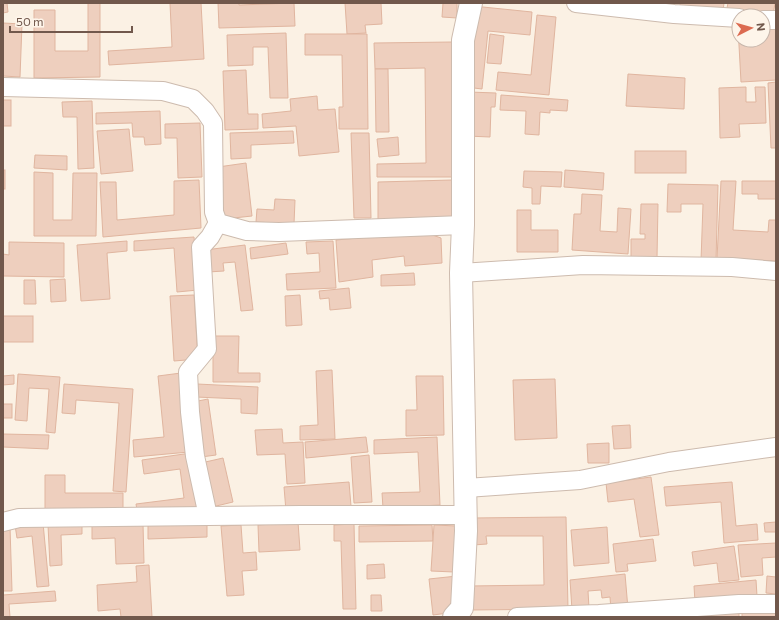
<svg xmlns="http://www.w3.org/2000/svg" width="779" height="620" font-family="Commissioner,sans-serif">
<rect width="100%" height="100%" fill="#fbf1e4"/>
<g fill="#eecfbe" stroke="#e0b59f">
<path d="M3 3H7L8 12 3 13Z"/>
<path d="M88 3H100V77L34 78V10H55V51H88Z"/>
<path d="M170 3H201L204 59 109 65 108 51 172 47Z"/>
<path d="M218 3H239V5L294 3 295 26 219 28Z"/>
<path d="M345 3H381L382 24 365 25 366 33 347 34Z"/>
<path d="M443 3H457V18L442 17Z"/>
<path d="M680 3H724L723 11 680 6Z"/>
<path d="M728 3H775L773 16 727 8Z"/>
<path d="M473 6 532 12 530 35 488 31 482 89 466 87Z"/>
<path d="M537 15 556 17 549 95 496 90 498 72 531 75Z"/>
<path d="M3 23 22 24 20 77 3 76Z"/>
<path d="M763 25H776V80L741 82 738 27 739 40H763Z"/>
<path d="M286 33 288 98H270L268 47H253V65L228 66 227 35Z"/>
<path d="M305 34H367L368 129H339V107H343L342 55H305Z"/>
<path d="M490 34 504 36 501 64 487 63Z"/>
<path d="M452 42 453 177H377V164L426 163 425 68 375 69 374 43Z"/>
<path d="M375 69H388L389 132H376Z"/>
<path d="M246 70 248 114H258V129L225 130 223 71Z"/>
<path d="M628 74 685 78 684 109 626 106Z"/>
<path d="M776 82V148H771L768 83Z"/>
<path d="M746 87V102H756L755 87H765L766 123 739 124 740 137 720 138 719 88Z"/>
<path d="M469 92 496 93 495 107H491L490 137 467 136Z"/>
<path d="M501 95 568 100 567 111 550 110V113L540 112 539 135 525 134 526 111 500 110Z"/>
<path d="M317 96 318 110 335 109 339 152 299 156 296 126 263 128 262 114 291 111 290 99Z"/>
<rect x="3" y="100" width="8" height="26"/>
<path d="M92 101 94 168 78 169 77 117H63L62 102Z"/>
<path d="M160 111 161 144 145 145 144 137H133L132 123 96 124V113Z"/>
<path d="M200 123 202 177 178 178 177 138H165V124Z"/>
<path d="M129 129 133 171 101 174 97 131Z"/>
<path d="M293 131 294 143 251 145V158L231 159 230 133Z"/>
<path d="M351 133H369L371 218H354Z"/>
<path d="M398 137 399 155 379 157 377 139Z"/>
<rect x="635" y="151" width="51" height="22"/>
<path d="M35 155 67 156V170L34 168Z"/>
<path d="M246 163 252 216 224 219 218 167Z"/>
<rect x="3" y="170" width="2" height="19"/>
<path d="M565 170 604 173 603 190 564 187Z"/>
<path d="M524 171 562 172 561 187 541 186 540 204H532V188L523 187Z"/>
<path d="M34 172 53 173V220H72L73 173H97L96 236H34Z"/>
<path d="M199 180 201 228 103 237 100 182H116L117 220 174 215V181Z"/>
<path d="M452 180 453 221 378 223V182Z"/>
<path d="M721 181H736L733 230 768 232 769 220H776V261L717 258Z"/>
<path d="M742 181H776V199H758V194H742Z"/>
<path d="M668 184 718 185 716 261H701L703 204H681V212H667Z"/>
<path d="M582 194 602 195 600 231 617 232 618 208 631 209 628 254 572 250 574 214H581Z"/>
<path d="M275 199 295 200 294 224 256 222 257 209 274 210Z"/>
<path d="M641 204H658L657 258H631V239H645V234H640Z"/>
<path d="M517 210H531V230H558V252H517Z"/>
<path d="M424 232 441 238 442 263 405 266 404 256 372 260 373 277 339 282 336 240Z"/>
<path d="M194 237 198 290 177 292 174 248 134 251V241Z"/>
<path d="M127 241V251L107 253 110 299 81 301 77 245Z"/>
<path d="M333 241 336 288 287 290 286 274 320 272 319 253 307 254 306 242Z"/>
<path d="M9 242 64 243V277L3 276V254L9 255Z"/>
<path d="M286 243 288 254 251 259 250 248Z"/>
<path d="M245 245 253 310 241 311 235 262 223 263 224 271 208 272 205 250Z"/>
<path d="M414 273 415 285 381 286V275Z"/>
<path d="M65 279 66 301 51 302 50 280Z"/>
<path d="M24 280H35L36 304H24Z"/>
<path d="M349 288 351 308 330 310 329 298 320 299 319 291Z"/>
<path d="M194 295 198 359 174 361 170 296Z"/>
<path d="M300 295 302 325 286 326 285 296Z"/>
<rect x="3" y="316" width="30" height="26"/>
<path d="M213 336H239L238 373H260V382H213Z"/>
<path d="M332 370 335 439 300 440V426L318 425 316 371Z"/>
<path d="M181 373 189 452 134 457 133 440 164 437 158 376Z"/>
<path d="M18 374 60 377 55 433 46 432 49 389 29 388 27 421 15 420Z"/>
<path d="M14 375V384L3 385V376Z"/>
<path d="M416 376H443L444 435 406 436V410H417Z"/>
<path d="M555 379 557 438 515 440 513 380Z"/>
<path d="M64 384 133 389 126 492 113 491 119 403 76 400 75 414 62 413Z"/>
<path d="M197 384 258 387 257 414 241 413V399L196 397Z"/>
<path d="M208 399 216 455 201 457 193 402Z"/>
<rect x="3" y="404" width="9" height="14"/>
<path d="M630 425 631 448 614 449 612 426Z"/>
<path d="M282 429 283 443 303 442 305 483 287 484 285 454 257 455 255 430Z"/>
<path d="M3 434 49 435 48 449 3 447Z"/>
<path d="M366 437 368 452 306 458 305 442Z"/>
<path d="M437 437 440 505 383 508 382 493 420 492 418 452 374 454V440Z"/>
<path d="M609 443V463H588L587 444Z"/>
<path d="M191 453 198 508 138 516 136 504 184 498 180 469 144 474 142 460Z"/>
<path d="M369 455 372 502 354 503 351 457Z"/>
<path d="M223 458 233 502 212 507 201 463Z"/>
<path d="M45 475H65V493H123V514H45Z"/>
<path d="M651 477 659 535 640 537 634 499 608 502 606 483Z"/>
<path d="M349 482 351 506 286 511 284 487Z"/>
<path d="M732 482 736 526 757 524 758 540 724 543 721 502 666 506 664 487Z"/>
<path d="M566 517 568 609 470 610 469 586 544 585 543 536H486L487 544 473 545 472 518Z"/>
<path d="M298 522 300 550 259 552 258 525Z"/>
<path d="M776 522V532H765L764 523Z"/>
<path d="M43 523 49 586 37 587 32 536 17 538 15 525Z"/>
<path d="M82 524V534L61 535 62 565 50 566 48 525Z"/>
<path d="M143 524 144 563 116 564 115 538 92 539V525Z"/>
<path d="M207 524V537L148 539V525Z"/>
<path d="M354 524 356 609H343L341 541H334V525Z"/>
<path d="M241 525 243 553 256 552 257 570 242 571 244 595 227 596 221 526Z"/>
<path d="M432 525 433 541 359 542V526Z"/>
<path d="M434 525 457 526 454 572 431 571Z"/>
<path d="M3 527H10L12 591H3Z"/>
<path d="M607 527 609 563 574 566 571 530Z"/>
<path d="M653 539 656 561 627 564 628 571 616 572 613 544Z"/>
<path d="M776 543V557L762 558 763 575 741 577 738 545Z"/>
<path d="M734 546 739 580 719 582 717 563 694 566 692 552Z"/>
<path d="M384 564 385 578 367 579V565Z"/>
<path d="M149 565 152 617H121L120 609 98 611 97 585 137 582 136 566Z"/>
<path d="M625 574 628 609 611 610 610 597 602 598 601 590 588 591 589 608 572 610 570 580Z"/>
<path d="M457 576 456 612 433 615 429 579Z"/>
<path d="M767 576 776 577V594L766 593Z"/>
<path d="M756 580 757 596 695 602 694 586Z"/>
<path d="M55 591 56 601 9 604 10 617H3V595Z"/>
<path d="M371 595H381L382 611H371Z"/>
<rect x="742" y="610" width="34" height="7"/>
<rect x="696" y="613" width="43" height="4"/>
</g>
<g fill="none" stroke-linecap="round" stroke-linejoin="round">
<defs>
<g id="minor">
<path d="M576 3 674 14 739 18"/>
<path d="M763 20H776"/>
<path d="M3 87 163 91 193 99 205 111 213 123 214 212 218 223 247 231 279 232 463 225"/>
<path d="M218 223 210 237 201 247 207 349 188 372 190 412 195 456 208 516 301 515H466"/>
<path d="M461 273 583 265 732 267 776 271"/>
<path d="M466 488 580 480 669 462 776 447"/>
<path d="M3 522 19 518 208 516"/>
<path d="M517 617 599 614 739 604H776"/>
</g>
<path id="tertiary" d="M454 617 462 608 466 531 461 273 463 225V40L471 3"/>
</defs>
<use href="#minor" stroke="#cdbbae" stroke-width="20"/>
<use href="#tertiary" stroke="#cdbbae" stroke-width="24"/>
<use href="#minor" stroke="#fff" stroke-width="18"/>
<use href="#tertiary" stroke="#fff" stroke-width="22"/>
</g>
<rect width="779" height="620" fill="none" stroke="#71584c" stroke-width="8"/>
<g transform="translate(751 28) rotate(84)"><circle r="19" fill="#fef5ea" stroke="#c6b6ab"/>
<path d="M0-3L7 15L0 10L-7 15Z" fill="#dc6b51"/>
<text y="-6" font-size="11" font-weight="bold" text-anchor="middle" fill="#71584c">N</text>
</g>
<path d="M10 26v6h122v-6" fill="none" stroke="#71584c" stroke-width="2"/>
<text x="16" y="26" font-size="12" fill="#71584c" stroke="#fef5ea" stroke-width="3" paint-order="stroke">50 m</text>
</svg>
